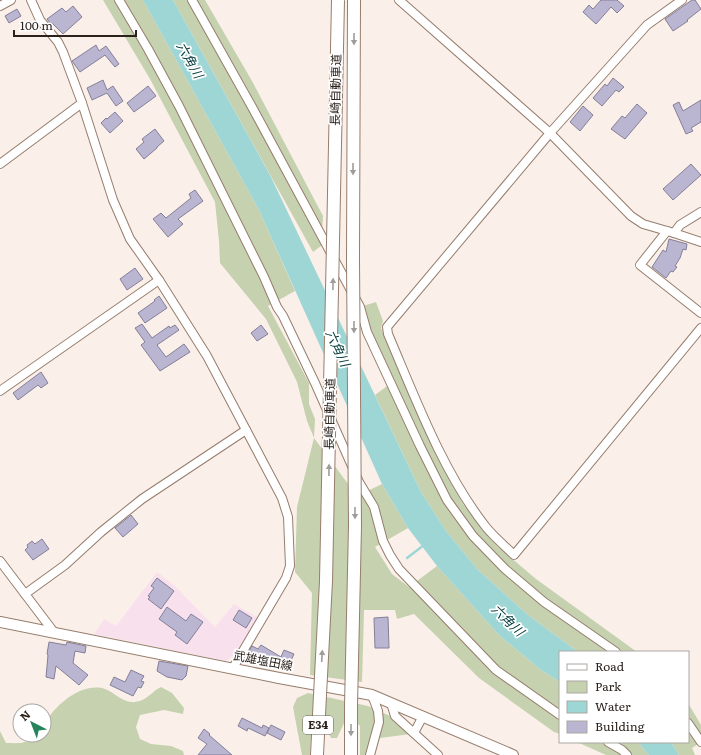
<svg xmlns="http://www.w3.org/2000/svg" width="701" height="755" font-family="Literata,'Noto Sans JP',serif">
<rect width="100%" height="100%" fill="#fbf0e9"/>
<path fill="#f8e1ed" d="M157 572 174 585 215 627 234 604 259 618 236 653 226 661 94 634 104 619 116 626Z"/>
<g fill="#c5d1af">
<path d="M103 0H143L259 210 295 291 268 306 309 383V404L315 419 314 438 357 496 382 484 408 528 375 547 392 574 409 587 437 566 499 635 541 670 560 682V734L554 732 479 678 414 614 397 619 395 610H364L362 682 310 675 312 593 295 572 297 507 314 438 307 421 297 382 266 319 220 263 219 241 215 202 150 79Z"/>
<path d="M173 0H205L252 81 323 216 321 246 313 252Z"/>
<path d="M376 302 383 321 381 328 432 444 463 504 497 546 536 579 637 652H578L528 615 478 570 446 531 421 492 375 395 394 381 369 331 363 306Z"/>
<path d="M161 687 172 693 184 708 183 714 164 710 140 715 136 727 140 739 151 744 171 746 183 751 184 755H0V731L6 743C18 743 26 745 34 735H44C44 732 43 726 44 723 46 720 50 716 52 713 64 699 82 685 102 688 112 690 121 702 132 702 147 702 149 693 161 687Z"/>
<path d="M308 693 368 706 390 716 411 734 380 738 375 755H360V726L354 720 345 721 337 738H331L320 715 312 716 310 755H302L293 707 297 698Z"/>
<path d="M688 703 701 725V742L692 748 695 755H679L671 742H688Z"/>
<path d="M577 742H638L649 755H606Z"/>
</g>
<g fill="#9ed6d6">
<path d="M143 0H173L270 175 421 492 446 531 478 570 528 615 578 652H560V682L541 670 499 635 437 566 408 528 382 484 259 210Z"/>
<path d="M638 742H671L679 755H649Z"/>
</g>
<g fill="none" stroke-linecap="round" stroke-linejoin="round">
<path stroke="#9ed6d6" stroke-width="2.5" d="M407 558 424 545"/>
</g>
<g fill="#bab5d1" stroke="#847f99">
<path d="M601 0H617L624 6 617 13 611 7 596 24 583 12 589 5 593 9Z"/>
<path d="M692 0H695L701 9 687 20 688 21 673 31 665 19Z"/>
<path d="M73 6 82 17 63 34 52 23 51 24 47 19 62 8 66 12Z"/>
<path d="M17 9 21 16 9 23 5 16Z"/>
<path d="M96 45 99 51 106 46 119 64 115 67 105 55 80 72 72 61Z"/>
<path d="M613 78 624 87 619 92 616 90 602 106 593 98 605 84 607 86Z"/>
<path d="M103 80 107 90 113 86 123 101 116 106 107 93 92 100 87 88Z"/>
<path d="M148 86 156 96 134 112 127 103Z"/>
<path d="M701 100V122L691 128 693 131 686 134 673 105 679 102 683 111Z"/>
<path d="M637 104 647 113 625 139 611 129 622 116 625 118Z"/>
<path d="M583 106 593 115 580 131 570 122Z"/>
<path d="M115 112 123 121 110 133 101 123 106 118 107 119Z"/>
<path d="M155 129 164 141 157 147V148L144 159 136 149 144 142 142 139Z"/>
<path d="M691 164 701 175 673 200 663 189Z"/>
<path d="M195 190 203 201 178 219 183 224 168 237 153 219 161 213 166 218 191 198 189 194Z"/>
<path d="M669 239 687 244 686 250 683 249 680 258 675 266 677 267 673 272 671 271 666 278 652 267 663 250 666 252Z"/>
<path d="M135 268 143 279 127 290 120 279Z"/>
<path d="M159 296 167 308 145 323 138 313 155 301 154 300Z"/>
<path d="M142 324 152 338 169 326 170 328 175 325 179 330 157 345 166 357 184 344 190 352 160 371 141 345 145 342 135 328Z"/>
<path d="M261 325 268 334 257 341 251 333Z"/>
<path d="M41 372 48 383 41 388 38 385 18 400 13 393Z"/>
<path d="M131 515 138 524 123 537 115 528Z"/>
<path d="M42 539 49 549 33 560 25 550 28 547 27 545 32 541 35 544Z"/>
<path d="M157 578 174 591 161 609 148 599 150 597 148 596 154 588 151 586Z"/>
<path d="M167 607 186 621 191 614 203 622 187 644 175 635 177 632 159 619Z"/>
<path d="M239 610 252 618 246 628 233 620Z"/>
<path d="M388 617 389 648H375L374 618Z"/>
<path d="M49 642 66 645 67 642 86 646 85 653 75 651 73 663 88 675 79 685 56 666 54 679 46 677 48 655 47 654Z"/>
<path d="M261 645 281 657 284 650 294 654 288 667 270 658 265 666 247 655 252 646 258 649Z"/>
<path d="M159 661 188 666 186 676 182 680 167 677 157 671Z"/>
<path d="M131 670 144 676 141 681 144 682 141 688 138 687 133 696 110 685 114 677 125 682Z"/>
<path d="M242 718 262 728 263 725 269 728 265 736 248 728 247 731 238 726Z"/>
<path d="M271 725 285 732 281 740 267 733Z"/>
<path d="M204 729 210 734 209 735 232 755H198L207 744 198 738Z"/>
</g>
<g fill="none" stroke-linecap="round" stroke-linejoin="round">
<defs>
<g id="minor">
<path d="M31 0 40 20 58 42 63 52 82 103 113 200 130 239 159 280 207 356 282 498 288 517 290 566 286 578 233 668"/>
<path d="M119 0 148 49 179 106 264 277 277 307 283 316 315 383 359 482 374 507 383 541 390 555 399 569 496 670 560 715"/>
<path d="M192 0 252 107 360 307 367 332 420 446 447 500 473 536 505 569 544 602 616 652"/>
<path d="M399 0 550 133 631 216 643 224 674 233"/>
<path d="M682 0 647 25 550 133 387 327 388 334C415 397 443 473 486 527 494 537 505 546 514 555L701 328"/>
<path d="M0 6 11 0"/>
<path d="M0 164 82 103"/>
<path d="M701 212 680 225 674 233 701 242"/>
<path d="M667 231 640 265 701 313"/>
<path d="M0 391 159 280"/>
<path d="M0 561 53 631"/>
<path d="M25 594 65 565 101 532 142 499 246 430"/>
<path d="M391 703 395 716 438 755"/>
<path d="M688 723 701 742"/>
<path d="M414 733 423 716"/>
<path d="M608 742 622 750 627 755"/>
<path d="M370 755 379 722 378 711 372 695"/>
</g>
<path id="major" d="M0 622 279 678 372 695 513 755"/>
<g id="highway">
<path d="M317 755 320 695"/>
<path d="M351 755V706"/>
</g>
</defs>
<use href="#minor" stroke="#967d6d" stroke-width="10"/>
<use href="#major" stroke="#967d6d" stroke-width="12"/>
<use href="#highway" stroke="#967d6d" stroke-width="14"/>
<use href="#minor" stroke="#fff" stroke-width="8"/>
<use href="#major" stroke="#fff" stroke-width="10"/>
<use href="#highway" stroke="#fff" stroke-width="12"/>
<defs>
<g id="highway-bridge">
<path d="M320 695 326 581 338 0"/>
<path d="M351 706 355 526 353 259 354 0"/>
</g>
</defs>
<use href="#highway-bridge" stroke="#967d6d" stroke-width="14" stroke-linecap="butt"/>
<use href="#highway-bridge" stroke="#fff" stroke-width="12"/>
</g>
<defs><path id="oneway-solid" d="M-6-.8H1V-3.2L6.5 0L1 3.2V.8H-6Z"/></defs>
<g fill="#a09c99">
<use href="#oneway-solid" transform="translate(354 39) rotate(90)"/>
<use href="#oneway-solid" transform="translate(353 169) rotate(90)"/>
<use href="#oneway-solid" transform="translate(333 284) rotate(-89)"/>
<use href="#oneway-solid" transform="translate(354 327) rotate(90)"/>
<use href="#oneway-solid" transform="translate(329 470) rotate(-89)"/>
<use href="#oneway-solid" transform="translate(355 513) rotate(90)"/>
<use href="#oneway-solid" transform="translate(322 656) rotate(-87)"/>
<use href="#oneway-solid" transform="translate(351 730) rotate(90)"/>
</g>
<g text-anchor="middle" stroke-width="3.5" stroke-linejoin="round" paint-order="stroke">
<rect fill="#fff" stroke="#6b6460" stroke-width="1" x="303" y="716" width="30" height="18" rx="3"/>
<g font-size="11" font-weight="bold" fill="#2c221c">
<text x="318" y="729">E34</text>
</g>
<g font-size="12" fill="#2c221c" stroke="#fff">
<text transform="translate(336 90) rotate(-89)" y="4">長崎自動車道</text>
<text transform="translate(330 414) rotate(-89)" y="4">長崎自動車道</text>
<text transform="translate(263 661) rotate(11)" y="4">武雄塩田線</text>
</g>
<g font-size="13" font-style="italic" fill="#0c4141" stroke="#fff">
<text transform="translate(190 60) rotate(60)" y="5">六角川</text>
<text transform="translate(338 348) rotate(65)" y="5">六角川</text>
<text transform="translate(508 620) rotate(44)" y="5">六角川</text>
</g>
</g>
<rect x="559" y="651" width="130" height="92" fill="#ffffff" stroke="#aba7a4"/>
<rect x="567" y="664" width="20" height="6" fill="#ffffff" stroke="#aba7a4"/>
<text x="595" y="671" font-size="12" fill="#2c221c">Road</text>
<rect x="567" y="681" width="20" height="12" fill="#c5d1af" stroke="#aba7a4"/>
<text x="595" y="691" font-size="12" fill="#2c221c">Park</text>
<rect x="567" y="701" width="20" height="12" fill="#9ed6d6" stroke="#aba7a4"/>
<text x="595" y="711" font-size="12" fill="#2c221c">Water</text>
<rect x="567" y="721" width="20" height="12" fill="#bab5d1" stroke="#aba7a4"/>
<text x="595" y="731" font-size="12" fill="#2c221c">Building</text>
<g transform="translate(32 723) rotate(318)"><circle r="19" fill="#ffffff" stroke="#aba7a4"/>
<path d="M0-3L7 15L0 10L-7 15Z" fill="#25845b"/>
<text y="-6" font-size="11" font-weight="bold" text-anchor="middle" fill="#2c221c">N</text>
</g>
<path d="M14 30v6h122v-6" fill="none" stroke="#2c221c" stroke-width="2"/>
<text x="20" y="30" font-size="12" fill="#2c221c" stroke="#ffffff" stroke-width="3" paint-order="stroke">100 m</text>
</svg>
